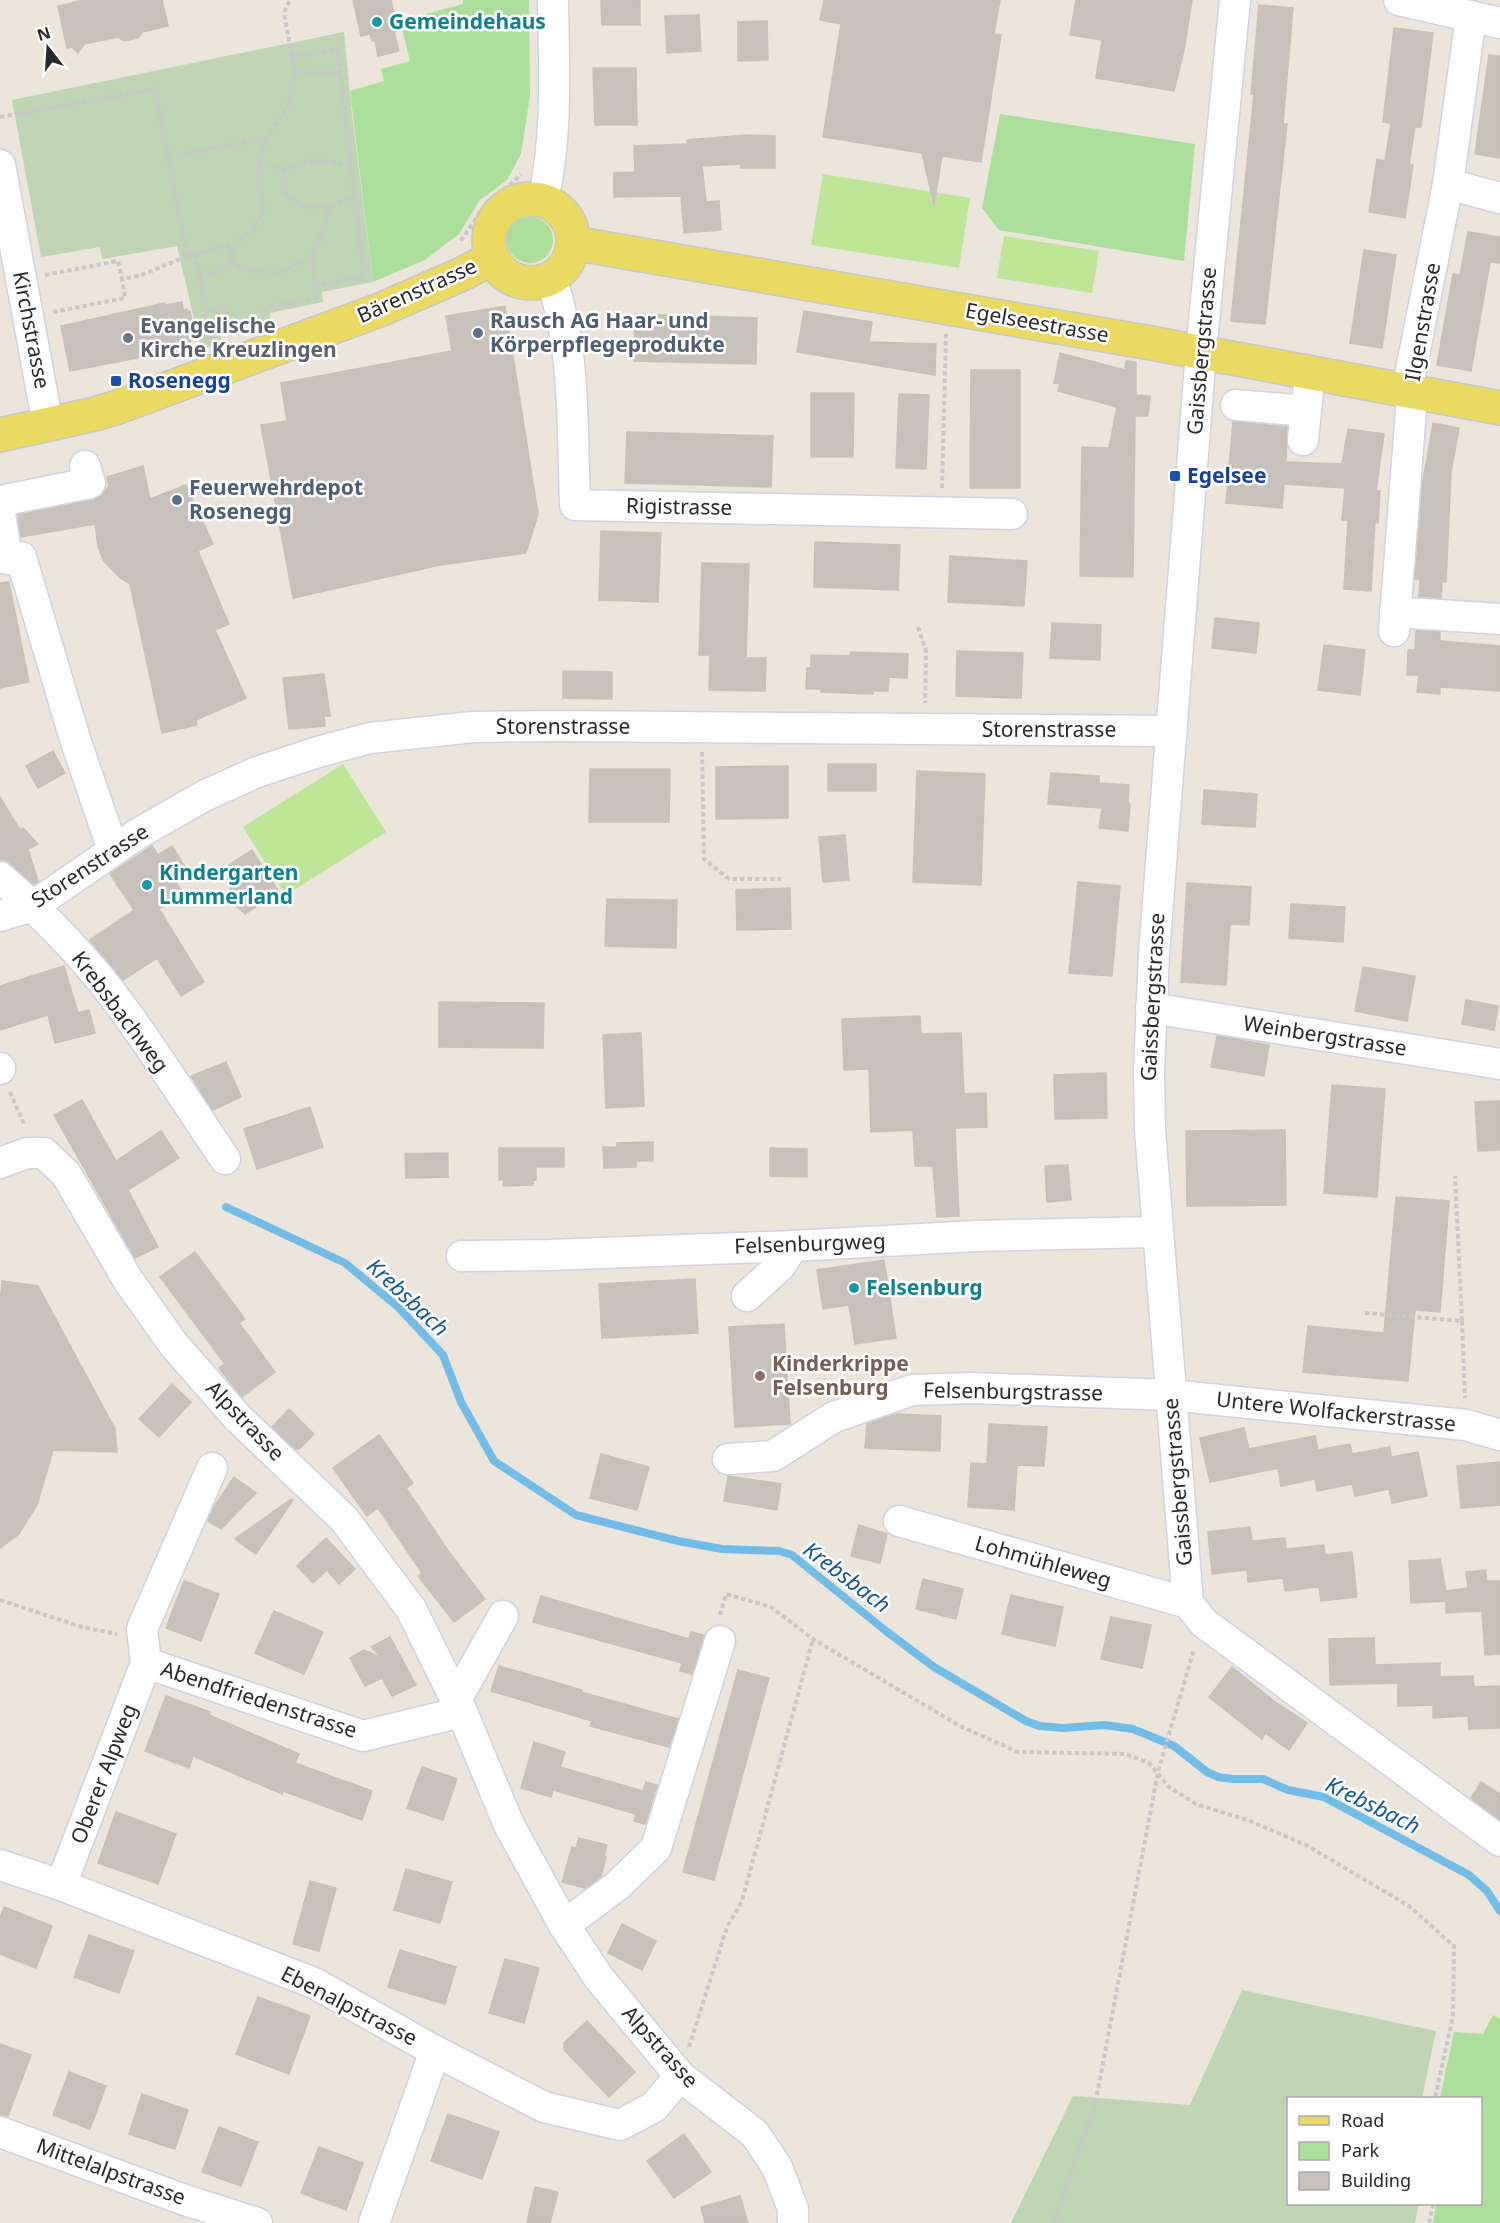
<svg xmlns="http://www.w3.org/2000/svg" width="1500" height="2223" font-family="'Noto Sans',sans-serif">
<rect width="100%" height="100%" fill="#ebe5db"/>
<g fill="#aadf99">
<path d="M463 0H529L530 95 521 154 507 180 480 200 459 234 425 260 373 282 350 91 384 81 381 69 410 61 400 21 463 4Z"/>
<path d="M1000 114 1195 144 1184 261 999 230 982 208Z"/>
<circle cx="530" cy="240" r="23"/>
<path d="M1493 2015 1500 2019V2223H1433L1436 2204H1480V2098H1440L1454 2032 1483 2034Z"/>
</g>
<g fill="#bfd4b3">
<path d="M344 32 352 115 373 282 322 292 323 302 270 313 271 323 220 334 222 343 201 349 177 246 102 259 100 247 41 257 12 100Z"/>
<path d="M1242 1990 1436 2031 1422 2098H1288V2204H1419L1415 2223H1011L1073 2096 1190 2105Z"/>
</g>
<g fill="#bce695">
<path d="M823 174 970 198 959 268 811 245Z"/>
<path d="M1004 236 1099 251 1092 293 997 278Z"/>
<path d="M343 764 386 832 286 895 243 827Z"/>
</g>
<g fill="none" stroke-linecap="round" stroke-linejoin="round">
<path stroke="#71bde9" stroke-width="8" d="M226 1207 345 1263 398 1307 443 1355 461 1402 494 1461 576 1515 678 1541 722 1549 779 1551 792 1555 886 1631 934 1667 1026 1721 1039 1726 1063 1728 1104 1725 1133 1729 1174 1746 1207 1772 1218 1777 1233 1779H1263L1288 1790 1324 1797 1469 1875 1487 1891 1500 1911"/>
</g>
<g fill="#c6c2bb" stroke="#c6c1b5" stroke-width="1.5">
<path d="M84 0H162L168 26 142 32 138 38 124 41 118 37 84 44 78 53 72 47 67 48 58 6Z"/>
<path d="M353 0H391L398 31 394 32 399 51 378 56 375 40 372 41 370 34 361 36Z"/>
<path d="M601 0H640V25H602Z"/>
<path d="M824 0H1000L994 34 1001 35 981 162 942 156 934 205 922 153 823 137 841 24 820 20Z"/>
<path d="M1076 0H1192L1184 50 1174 91 1096 78 1102 40 1070 35Z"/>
<path d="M1259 5 1293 8 1283 124H1287L1265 324 1231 321 1254 94H1251Z"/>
<path d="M699 15 701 51 667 53 665 16Z"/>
<path d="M767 21 768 60 738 61V22Z"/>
<path d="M1394 28 1433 33 1421 127H1415L1409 164 1413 165 1405 218 1369 212 1377 159 1385 161 1391 123 1383 122Z"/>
<path d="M1489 55 1500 56V158L1475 154Z"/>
<path d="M593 68H636L637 125H595Z"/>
<path d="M746 135 775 136V168H741V164L702 166 706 202 719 201 721 230 684 233 681 196 614 197V173L635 172 634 146 687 144V140Z"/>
<path d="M1468 232 1500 237V263L1490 262 1471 371 1437 365 1453 274 1460 275Z"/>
<path d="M1364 250 1396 255 1382 348 1350 343Z"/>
<path d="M182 302 183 310 187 309 188 312 190 311 195 336 193 337V340L190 341 191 348 142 359V357L70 371 61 326 165 303V305Z"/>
<path d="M505 306 538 514 526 553 440 565 293 598 261 425 287 421 281 383 452 351 446 316Z"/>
<path d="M804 311 872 322 869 342 936 344 935 375 797 352Z"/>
<path d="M635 314 757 318 756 364 634 361Z"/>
<path d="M1060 353 1125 370 1126 361 1136 362V395L1150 396 1148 416H1135L1133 577 1080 576 1082 447 1109 448 1117 407 1058 391 1060 384 1054 383Z"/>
<path d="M971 370H1020V488H970Z"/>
<path d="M811 393H854L853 457H811Z"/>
<path d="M899 394 929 395 926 469 896 468Z"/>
<path d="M1233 422 1287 427 1286 462 1342 464 1348 429 1384 434 1376 491H1380L1378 523 1375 522 1371 591 1344 589 1348 520H1342L1345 488 1284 484 1282 508 1226 503Z"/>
<path d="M1433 423 1459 428 1451 472 1446 582 1442 581 1441 598 1419 596 1420 579H1415L1423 481Z"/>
<path d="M627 432 773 436 771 487 625 483Z"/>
<path d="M143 466 150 499 186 485 213 544 198 551 229 624 215 630 246 698 196 720 197 725 162 733 130 584 119 577 104 561 98 547 95 524 21 537 18 515 94 500 101 496 109 486 107 477Z"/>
<path d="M601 531 661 533 658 602 599 600Z"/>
<path d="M815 542 900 545 898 590 814 587Z"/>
<path d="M950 556 1027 561 1024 606 948 602Z"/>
<path d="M702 563 749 564 746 658H766L765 691 709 690 710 655H699Z"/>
<path d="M9 582 29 682 0 688V583Z"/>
<path d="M1215 618 1259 623 1256 653 1212 648Z"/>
<path d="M1052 623 1101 625 1100 660 1050 658Z"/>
<path d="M1416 631 1440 632V641L1500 646V691L1440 687V694L1417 692 1419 675H1407L1408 650H1415Z"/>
<path d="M1324 645 1365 650 1360 695 1318 690Z"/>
<path d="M957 651 1023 653 1021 698 956 696Z"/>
<path d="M851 652 908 654 907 678 889 677 888 691H873V694L821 692V689H806L807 668H811V655L850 656Z"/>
<path d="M563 671 612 672V699L563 698Z"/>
<path d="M324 674 330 716H324L325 726 289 729 283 678Z"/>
<path d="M53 751 65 773 38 788 26 766Z"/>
<rect x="828" y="764" width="48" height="27"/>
<path d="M788 766V818L716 819V767Z"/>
<path d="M590 769H670L669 822H589Z"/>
<path d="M917 771 985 774 981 885 913 882Z"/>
<path d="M1051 773 1099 776V783L1129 785 1128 803 1130 804 1128 831 1099 828 1102 808 1048 804Z"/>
<path d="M1204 790 1257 794 1255 827 1202 824Z"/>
<path d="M0 797 20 830 23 828 38 844 28 849 38 881 34 884 11 864 5 860H0Z"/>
<path d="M845 835 849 880 823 882 819 837Z"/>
<path d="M152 846 158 855 172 846 185 867 172 876 183 893 159 909 204 982 181 996 157 958 123 980 90 940 134 910 110 874Z"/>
<path d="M252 850 279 892 245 914 233 902 230 891 229 865Z"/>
<path d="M1078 882 1120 886 1112 976 1069 973Z"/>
<path d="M1187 883 1251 887 1249 925 1230 924 1226 985 1181 982Z"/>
<path d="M790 888 791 929 737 930 736 890Z"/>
<path d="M607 899 677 900 676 948 605 946Z"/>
<path d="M1291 904 1345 907 1343 942 1289 938Z"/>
<path d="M64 966 78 1013 89 1010 95 1033 55 1043 48 1015 0 1030V986Z"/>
<path d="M1363 967 1415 976 1407 1021 1355 1011Z"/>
<path d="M1466 1000 1498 1006 1494 1030 1462 1024Z"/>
<path d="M439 1002 544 1003 543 1048 439 1047Z"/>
<path d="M920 1016 921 1034 961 1033 964 1094 986 1093 987 1127 955 1128 959 1216 937 1217 933 1166H915L913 1130 871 1132 869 1069 844 1070 842 1019Z"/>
<path d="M641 1033 644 1106 606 1108 603 1035Z"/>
<path d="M1217 1036 1269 1045 1264 1076 1211 1067Z"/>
<path d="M226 1062 241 1097 213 1110 191 1076Z"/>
<path d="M1106 1073 1107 1118 1055 1119 1054 1075Z"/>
<path d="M1332 1085 1385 1089 1377 1197 1324 1193Z"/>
<path d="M82 1100 116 1161 161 1131 179 1158 128 1190 158 1247 135 1258 54 1115Z"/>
<path d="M1500 1101V1150L1478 1151 1475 1102Z"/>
<path d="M310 1107 323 1147 257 1169 244 1129Z"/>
<path d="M1285 1130 1286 1205 1187 1206 1186 1131Z"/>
<path d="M653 1142V1161H636V1167L604 1168 603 1147H617V1143Z"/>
<path d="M499 1148H564V1167H536V1180H533V1185L503 1186 504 1179 499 1180Z"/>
<path d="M770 1148 807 1149V1177L770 1176Z"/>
<path d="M448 1153V1177L406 1178 405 1154Z"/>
<path d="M1068 1165 1071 1200 1047 1202 1045 1166Z"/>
<path d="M1396 1197 1449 1201 1440 1312 1415 1310 1408 1381 1303 1372 1308 1326 1384 1333Z"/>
<path d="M195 1252 245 1319 239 1323 275 1372 242 1397 219 1368 225 1364 160 1277Z"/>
<path d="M884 1260 896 1338 855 1344 849 1305 823 1309 817 1270Z"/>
<path d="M695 1279 698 1333 602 1338 599 1284Z"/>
<path d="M2 1281 38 1286 115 1429 117 1452 53 1450 37 1505 19 1534 0 1548V1305Z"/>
<path d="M784 1324 790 1424 735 1427 729 1327Z"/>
<path d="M172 1384 191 1402 159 1437 139 1419Z"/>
<path d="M289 1409 314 1434 299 1449H295L272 1427Z"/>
<path d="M896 1414 941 1416 940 1451 865 1448 867 1424Z"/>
<path d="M989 1424 1047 1427 1044 1466 1017 1465 1014 1510 968 1507 971 1463 987 1464Z"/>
<path d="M1244 1428 1249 1449 1315 1436 1318 1450 1350 1444 1352 1454 1390 1447 1391 1457 1418 1452 1427 1496 1392 1503 1389 1489 1355 1496 1352 1484 1317 1491 1315 1479 1281 1486 1278 1468 1210 1482 1200 1438Z"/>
<path d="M379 1435 413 1483 406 1488 449 1552 485 1599 454 1622 418 1576 422 1573 378 1508 367 1516 333 1468Z"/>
<path d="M601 1454 649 1467 637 1510 590 1498Z"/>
<path d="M1500 1462V1505L1461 1508 1457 1466Z"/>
<path d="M728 1476 781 1484 777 1510 724 1501Z"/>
<path d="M234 1477 256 1493 221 1529 208 1521 215 1505Z"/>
<path d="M291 1499 293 1500 256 1554 235 1539Z"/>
<path d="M859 1525 887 1534 880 1563 851 1556Z"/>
<path d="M1250 1527 1252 1541 1285 1538 1286 1549 1324 1545 1325 1555 1352 1552 1357 1597 1321 1601 1319 1587 1285 1591 1283 1578 1248 1582 1247 1570 1212 1574 1208 1532Z"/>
<path d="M326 1538 355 1569 339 1584 327 1570 313 1583 297 1566Z"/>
<path d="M1440 1559 1446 1591 1468 1588 1466 1572 1486 1570V1581H1500V1654L1485 1655 1482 1611 1446 1613V1601L1411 1603 1409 1561Z"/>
<path d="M923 1579 963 1589 956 1619 916 1609Z"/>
<path d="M184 1581 219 1594 201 1641 166 1628Z"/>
<path d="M1011 1595 1063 1607 1055 1646 1002 1634Z"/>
<path d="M541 1596 689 1639 691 1632 704 1635 692 1674 680 1671 682 1663 533 1622Z"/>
<path d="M274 1611 323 1632 304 1674 255 1653Z"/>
<path d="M1111 1617 1151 1625 1142 1668 1101 1659Z"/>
<path d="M390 1637 416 1685 392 1696 382 1678 365 1686 350 1658 364 1650 382 1658 371 1647Z"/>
<path d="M1374 1638 1375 1665 1440 1663V1677L1473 1676 1474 1687 1500 1686V1728L1469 1729 1468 1716 1433 1718V1705L1398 1706V1683L1330 1685 1329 1639Z"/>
<path d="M499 1666 582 1690 581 1692 678 1719 669 1747 590 1726 592 1721 491 1691Z"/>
<path d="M1232 1667 1275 1702 1307 1723 1289 1750 1265 1733 1262 1739 1209 1697Z"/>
<path d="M738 1670 769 1678 714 1880 683 1872Z"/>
<path d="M166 1696 210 1712 209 1715 299 1754 295 1763 372 1791 362 1820 283 1791 282 1794 193 1756 189 1768 145 1751Z"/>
<path d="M534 1742 565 1752 560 1767 643 1791 646 1782 657 1785 645 1824 634 1821 636 1814 553 1790 551 1797 521 1788Z"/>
<path d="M422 1767 457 1779 443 1820 407 1808Z"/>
<path d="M1481 1782 1500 1794V1820L1471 1798Z"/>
<path d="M116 1812 176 1834 158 1884 98 1863Z"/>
<path d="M579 1838 607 1845 604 1856 606 1857 601 1877 585 1888 562 1882 572 1847 576 1848Z"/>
<path d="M406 1869 452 1882 440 1923 394 1910Z"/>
<path d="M310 1881 336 1888 319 1951 293 1944Z"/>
<path d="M4 1907 52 1926 36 1968 0 1954V1918Z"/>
<path d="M622 1924 656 1941 642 1970 608 1953Z"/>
<path d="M89 1935 134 1951 119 1993 74 1977Z"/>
<path d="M400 1950 456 1967 445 2004 388 1987Z"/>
<path d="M505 1959 539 1968 524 2023 489 2013Z"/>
<path d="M258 1997 310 2016 289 2074 236 2054Z"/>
<path d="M587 2021 635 2072 609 2097 564 2050V2043Z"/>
<path d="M0 2044 31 2055 8 2116 0 2115Z"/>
<path d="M69 2072 106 2086 90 2129 53 2115Z"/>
<path d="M142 2094 188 2110 175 2149 129 2134Z"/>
<path d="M448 2114 499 2132 482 2179 431 2161Z"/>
<path d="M219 2127 258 2142 241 2186 202 2172Z"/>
<path d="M684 2134 711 2172 674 2198 647 2161Z"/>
<path d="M319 2147 363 2163 346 2210 301 2193Z"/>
<path d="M535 2187 558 2192 550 2223H527Z"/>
<path d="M740 2196 748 2223H705L701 2207Z"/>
</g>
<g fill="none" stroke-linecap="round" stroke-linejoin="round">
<defs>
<g id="minor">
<path d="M1235 0 1201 352 1154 953 1149 1070 1150 1130 1188 1603 1204 1623 1500 1841"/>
<path d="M1399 0 1500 23"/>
<path d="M0 165 48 425"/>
<path d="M1448 184 1500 198"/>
<path d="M543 200C558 135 554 67 553 0"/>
<path d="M551 278C576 350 572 430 575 505L1012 514"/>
<path d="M1236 405 1306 411"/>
<path d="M1303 440 1310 373"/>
<path d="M0 501 90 483 85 466"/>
<path d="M0 513 7 559 21 557 75 739 113 850"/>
<path d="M1395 612 1500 619"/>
<path d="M1394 631 1411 410 1410 375 1448 184 1471 16"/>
<path d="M0 877C45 916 87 959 122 1007 158 1056 191 1109 225 1159"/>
<path d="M0 916 33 906 139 833 204 796 257 772 318 752 370 738 473 727 560 726 1172 731"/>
<path d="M1151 1008 1500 1064"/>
<path d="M0 1068V1069"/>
<path d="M0 1163 27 1153H44L66 1174 128 1280 174 1345 238 1418 344 1519 411 1609 462 1712 509 1825 564 1925 599 1978 680 2076 755 2134 777 2167 793 2209V2223"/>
<path d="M462 1256 549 1255 793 1246 976 1236 1157 1232"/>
<path d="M747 1296 780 1266 793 1246"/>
<path d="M728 1459 773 1456 834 1417 912 1390 971 1388 1170 1395 1466 1425 1500 1435"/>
<path d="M899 1521 1188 1603"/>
<path d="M146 1663 363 1736 462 1712"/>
<path d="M456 1700 503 1616"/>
<path d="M0 1865 61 1885 314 1983 435 2051 544 2107 620 2125 654 2107 680 2076"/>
<path d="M61 1885 146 1663 142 1629 212 1468"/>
<path d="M564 1925 617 1886 656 1848 720 1641"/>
<path d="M0 2132 182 2199 257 2223"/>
<path d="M374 2223 435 2051"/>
</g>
<g id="major">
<circle cx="531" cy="241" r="42"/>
<path d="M573 243 1151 343 1500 408"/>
<path d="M0 435 95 414 121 406 382 309 462 274 493 258"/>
</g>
</defs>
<use href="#minor" stroke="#d0d2e1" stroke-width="33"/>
<use href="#major" stroke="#c7c7c7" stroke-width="36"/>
<g stroke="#c7c7c7" stroke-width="4" stroke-dasharray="4.5 3" stroke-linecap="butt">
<path d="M292 57 338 49 340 73"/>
<path d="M0 117 155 89 187 256"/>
<path d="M168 157 267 138"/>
<path d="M259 162 285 170C311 159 322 158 350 167"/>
<path d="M285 170 283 191 300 206 330 207 354 196"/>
<path d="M461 241 487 202 511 184 521 174"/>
<path d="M196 254 209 339 218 338"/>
<path d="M230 262 246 270 277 273 313 257"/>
<path d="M199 274H212L230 262 233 245"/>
<path d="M45 275 118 261 122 279 142 275 187 256 233 245 252 232 263 211 258 161 267 138 289 104 295 72 284 13 290 0"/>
<path d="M315 286 313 257 330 207"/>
<path d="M53 312 125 298 122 279"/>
<path d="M205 312 225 308 228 323 262 316 268 307 317 298 315 286 364 276 340 73 295 72"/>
<path d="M942 488 946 334"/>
<path d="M918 627 926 651 925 703"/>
<path d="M702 752 704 859 729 879H781"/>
<path d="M10 1092 25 1126"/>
<path d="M1365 1313 1462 1321 1455 1176"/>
<path d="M1462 1321 1465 1398"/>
<path d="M0 1600 82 1627 117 1634"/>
<path d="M720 1615 726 1594 771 1607 813 1639 960 1726 1018 1752 1126 1754 1149 1763 1169 1787 1196 1804 1250 1821 1306 1845 1409 1906 1454 1946 1453 2016 1435 2098"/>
<path d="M689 2047 727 1927 742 1901 813 1639"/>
<path d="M1054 2223 1096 2100 1158 1772 1194 1649"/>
<path d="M1429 2223 1433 2204"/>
</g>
<use href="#minor" stroke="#fff" stroke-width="30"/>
<use href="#major" stroke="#ead860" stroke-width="33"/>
</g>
<g fill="#0f9aa8" stroke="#fff" stroke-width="2">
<circle cx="377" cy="22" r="6"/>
<circle cx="147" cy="885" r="6"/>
<circle cx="854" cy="1288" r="6"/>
</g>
<g fill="#5c6f8a" stroke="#fff" stroke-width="2">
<circle cx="478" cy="333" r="6"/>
<circle cx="177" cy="500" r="6"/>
</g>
<circle fill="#6b7280" stroke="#fff" stroke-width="2" cx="128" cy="338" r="6"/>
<g fill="#1a4fb4" stroke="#fff" stroke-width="2">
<rect x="110" y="375" width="12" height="12" rx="3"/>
<rect x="1169" y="470" width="12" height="12" rx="3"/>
</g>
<circle fill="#8d6e63" stroke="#fff" stroke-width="2" cx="760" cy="1376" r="6"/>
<g text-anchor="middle" stroke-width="5" stroke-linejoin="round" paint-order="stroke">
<g font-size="21" font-weight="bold" fill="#0d838f" stroke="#fff" text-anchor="start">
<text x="389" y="29">Gemeindehaus</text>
<text x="159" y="880">Kindergarten<tspan x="159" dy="24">Lummerland</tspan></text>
<text x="866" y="1295">Felsenburg</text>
</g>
<g font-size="21" fill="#292929" stroke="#fff">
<text transform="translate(417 291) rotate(-24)" y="7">Bärenstrasse</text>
<text transform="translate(1423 322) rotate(-80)" y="7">Ilgenstrasse</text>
<text transform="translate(1037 323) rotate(10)" y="7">Egelseestrasse</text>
<text transform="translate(31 330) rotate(79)" y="7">Kirchstrasse</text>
<text transform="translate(1202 351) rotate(-85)" y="7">Gaissbergstrasse</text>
<text transform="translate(679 507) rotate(1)" y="7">Rigistrasse</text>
<text x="563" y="734">Storenstrasse</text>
<text x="1049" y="737">Storenstrasse</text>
<text transform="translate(90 866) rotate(-33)" y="7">Storenstrasse</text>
<text transform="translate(1153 997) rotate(-87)" y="7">Gaissbergstrasse</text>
<text transform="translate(120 1012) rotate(53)" y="7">Krebsbachweg</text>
<text transform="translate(1325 1036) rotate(9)" y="7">Weinbergstrasse</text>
<text transform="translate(810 1244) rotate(-2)" y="7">Felsenburgweg</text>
<text transform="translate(1013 1392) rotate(1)" y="7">Felsenburgstrasse</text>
<text transform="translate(1336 1412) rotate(6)" y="7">Untere Wolfackerstrasse</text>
<text transform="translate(245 1421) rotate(46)" y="7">Alpstrasse</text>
<text transform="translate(1178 1482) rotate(-95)" y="7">Gaissbergstrasse</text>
<text transform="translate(1043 1562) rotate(16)" y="7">Lohmühleweg</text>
<text transform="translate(259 1700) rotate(18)" y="7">Abendfriedenstrasse</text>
<text transform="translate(104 1774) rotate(-69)" y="7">Oberer Alpweg</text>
<text transform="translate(349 2006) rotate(27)" y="7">Ebenalpstrasse</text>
<text transform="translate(660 2047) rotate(48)" y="7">Alpstrasse</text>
<text transform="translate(111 2172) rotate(20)" y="7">Mittelalpstrasse</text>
</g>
<g font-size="21" font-weight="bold" fill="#4e5e75" stroke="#fff" text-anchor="start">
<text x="490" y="328">Rausch AG Haar- und<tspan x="490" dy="24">Körperpflegeprodukte</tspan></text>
<text x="189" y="495">Feuerwehrdepot<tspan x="189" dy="24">Rosenegg</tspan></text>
</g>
<g font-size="21" font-weight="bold" fill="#5b616d" stroke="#fff" text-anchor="start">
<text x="140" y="333">Evangelische<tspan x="140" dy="24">Kirche Kreuzlingen</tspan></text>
</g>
<g font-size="21" font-weight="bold" fill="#164399" stroke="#fff" text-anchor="start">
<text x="128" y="388">Rosenegg</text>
<text x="1187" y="483">Egelsee</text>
</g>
<g font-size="21" font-weight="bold" fill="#785e54" stroke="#fff" text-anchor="start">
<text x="772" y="1371">Kinderkrippe<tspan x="772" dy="24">Felsenburg</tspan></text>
</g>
<g font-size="22" font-style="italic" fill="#135a93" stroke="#fff">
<text transform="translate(408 1297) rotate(43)" y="8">Krebsbach</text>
<text transform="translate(847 1577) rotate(37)" y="8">Krebsbach</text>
<text transform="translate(1373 1805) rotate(26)" y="8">Krebsbach</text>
</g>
</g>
<rect x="1287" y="2097" width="195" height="108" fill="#ffffff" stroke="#a9a9a9" stroke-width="1.5"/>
<rect x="1299" y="2116" width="30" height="9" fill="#ead860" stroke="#a9a9a9" stroke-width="1.5"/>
<text x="1341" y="2127" font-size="18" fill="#292929">Road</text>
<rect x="1299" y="2142" width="30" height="18" fill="#aadf99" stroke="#a9a9a9" stroke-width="1.5"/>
<text x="1341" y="2157" font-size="18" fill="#292929">Park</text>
<rect x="1299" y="2172" width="30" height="18" fill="#c6c2bb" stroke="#a9a9a9" stroke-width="1.5"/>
<text x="1341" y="2187" font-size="18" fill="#292929">Building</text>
<g transform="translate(48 48) rotate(343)" stroke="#ffffff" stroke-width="4.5" paint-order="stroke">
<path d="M0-4.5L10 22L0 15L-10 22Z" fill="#292929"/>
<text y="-9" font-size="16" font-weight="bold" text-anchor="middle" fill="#292929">N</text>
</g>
</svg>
